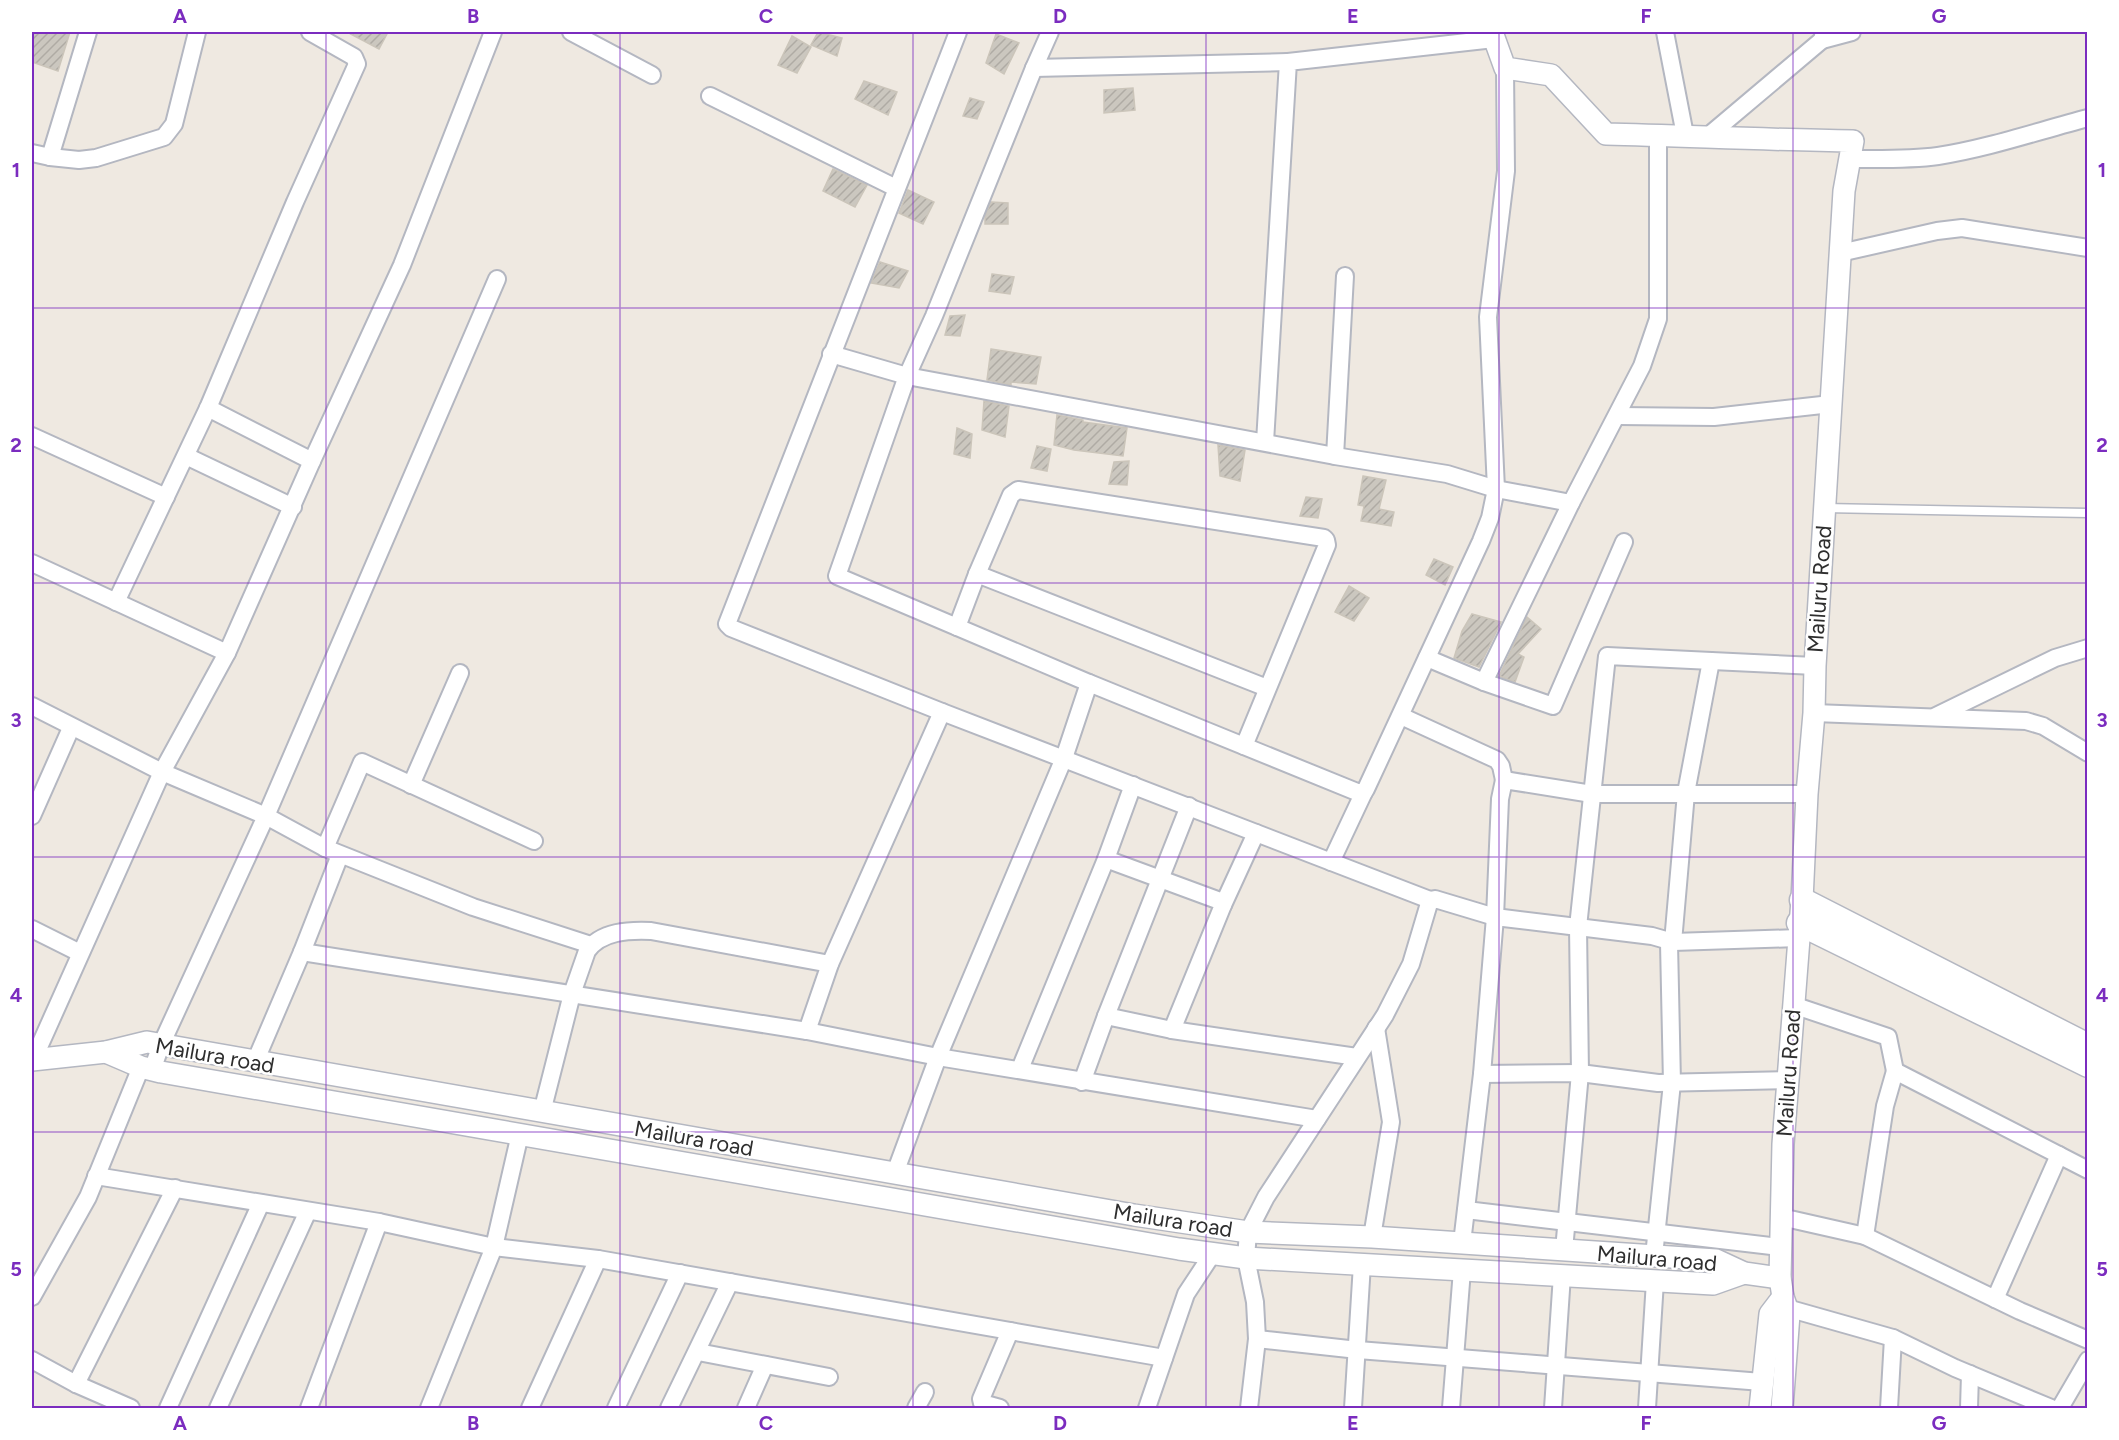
<svg xmlns="http://www.w3.org/2000/svg" width="2119" height="1440" font-family="Figtree,sans-serif">
<defs>
<pattern id="building-hatch" width="6" height="6" patternUnits="userSpaceOnUse" patternTransform="scale(1.5)"><rect width="6" height="6" fill="#cbc7bf"/><path d="M-1 1l2-2M0 6l6-6M5 7l2-2" fill="none" stroke="#afaba4"/></pattern>
</defs>
<rect width="100%" height="100%" fill="#efe9e1"/>
<g fill="url(#building-hatch)" stroke="#cbc5ba" stroke-width="1.5">
<path d="M32 32H70L58 71 32 62Z"/>
<path d="M347 32H388L379 49Z"/>
<path d="M818 32 842 38 837 56 811 45Z"/>
<path d="M996 34 1019 43 1004 74 986 63Z"/>
<path d="M792 36 811 47 797 73 778 65Z"/>
<path d="M864 81 897 92 888 115 855 99Z"/>
<path d="M1133 88 1135 110 1104 113V90Z"/>
<path d="M970 98 984 102 977 119 963 116Z"/>
<path d="M833 169 867 185 855 207 823 191Z"/>
<path d="M908 190 934 202 923 224 899 213Z"/>
<path d="M991 202 1008 203V224H985V216Z"/>
<path d="M880 262 908 271 899 288 871 283Z"/>
<path d="M992 274 1014 277 1010 294 989 291Z"/>
<path d="M965 315 960 336 945 335 950 316Z"/>
<path d="M991 349 1041 357 1036 384 1011 382V385L987 380Z"/>
<path d="M984 401 1009 406 1005 437 982 430Z"/>
<path d="M1057 415 1083 420V422L1127 428 1123 456 1074 450 1054 445Z"/>
<path d="M957 428 972 434 970 458 954 454Z"/>
<path d="M1218 445 1245 450 1240 481 1220 476Z"/>
<path d="M1037 446 1051 449 1047 471 1031 468Z"/>
<path d="M1129 461 1127 485 1109 484 1114 462Z"/>
<path d="M1363 476 1386 480 1379 509 1394 512 1391 526 1361 521 1364 506 1358 505Z"/>
<path d="M1306 497 1322 499 1318 518 1300 516Z"/>
<path d="M1434 559 1453 567 1445 585 1426 575Z"/>
<path d="M1349 586 1369 598 1354 621 1335 612Z"/>
<path d="M1472 614 1501 622 1479 667 1454 658 1462 631Z"/>
<path d="M1527 617 1541 629 1518 654 1524 657 1515 682 1499 676Z"/>
</g>
<g fill="none" stroke-linecap="round" stroke-linejoin="round">
<defs>
<path id="service" d="M1824 508 2088 513"/>
<g id="minor">
<path d="M571 32 652 75"/>
<path d="M958 32 727 624 731 628 942 712 1430 900"/>
<path d="M1050 32 1034 68 1288 62"/>
<path d="M1665 32 1685 135"/>
<path d="M1822 40 1852 32"/>
<path d="M710 96 896 188"/>
<path d="M1707 137 1822 40 1824 32"/>
<path d="M32 153 50 157 79 160 96 158 164 137 174 124 197 32"/>
<path d="M50 157 88 32"/>
<path d="M1849 159C1879 159 1909 160 1938 156 1989 148 2038 131 2088 118"/>
<path d="M1840 253 1937 231 1962 228 2088 248"/>
<path d="M831 354 907 376 1335 456 1447 474 1496 489 1571 503"/>
<path d="M208 408 312 461"/>
<path d="M1618 416 1714 417 1831 404"/>
<path d="M32 436 166 497"/>
<path d="M1265 442 1288 62 1494 39"/>
<path d="M186 456 293 507"/>
<path d="M1335 456 1345 276"/>
<path d="M32 563 227 653"/>
<path d="M977 574 1267 688"/>
<path d="M116 602 208 408 295 202 357 64 354 57 310 32"/>
<path d="M957 627 977 574 1011 495 1018 490 1324 538 1326 540 1327 545 1244 746"/>
<path d="M1427 658 1484 682 1553 706 1624 542"/>
<path d="M1484 682 1571 503 1642 366 1658 319V135"/>
<path d="M1089 683 1357 792H1364L1366 789 1481 541 1490 518 1496 489 1488 317 1506 171 1505 68"/>
<path d="M32 706 162 772 266 816 325 848 473 907 591 945"/>
<path d="M1814 713 2026 721 2043 726 2088 753"/>
<path d="M1401 716 1497 760 1501 766 1504 780"/>
<path d="M1936 716 2055 658 2088 648"/>
<path d="M411 785 460 673"/>
<path d="M32 816 71 728"/>
<path d="M325 848 362 762 534 841"/>
<path d="M1106 859 1220 901 1223 905 1172 1030"/>
<path d="M1331 862 1364 792"/>
<path d="M1223 905 1256 833"/>
<path d="M32 929 80 953"/>
<path d="M302 952 340 855"/>
<path d="M1793 1005 1888 1037 1895 1071 2088 1170"/>
<path d="M1106 1016 1189 806"/>
<path d="M807 1031 830 964 942 712"/>
<path d="M39 1047 162 772 227 653 312 461 402 265 493 32"/>
<path d="M255 1062 302 952 807 1031 938 1057 1317 1119"/>
<path d="M1020 1069 1106 859 1133 785"/>
<path d="M152 1070 161 1045 266 816 497 279"/>
<path d="M1482 1074 1580 1073 1658 1083 1788 1080"/>
<path d="M1082 1082 1106 1016 1172 1030 1357 1057"/>
<path d="M542 1112 572 994 587 951C601 931 629 930 651 931L830 964"/>
<path d="M895 1173 938 1057 1064 758 1089 683 837 576 907 376 934 316 1034 68"/>
<path d="M96 1176 379 1222 494 1247 598 1259 1164 1358"/>
<path d="M1466 1210 1780 1247"/>
<path d="M1781 1217 1865 1236 2020 1311 2088 1340"/>
<path d="M1865 1236 1885 1106 1895 1071"/>
<path d="M1372 1237 1391 1122 1376 1028"/>
<path d="M1462 1243 1482 1074 1495 917 1500 799 1504 780 1592 794H1807"/>
<path d="M1564 1250 1580 1073 1578 927 1607 656 1815 666"/>
<path d="M1654 1256 1672 1083 1669 943 1673 942 1686 793 1711 661"/>
<path d="M32 1297 88 1197 141 1067"/>
<path d="M1995 1299 2059 1155"/>
<path d="M1778 1307 1787 1308 1893 1338 1955 1368 2051 1408"/>
<path d="M1257 1339 1358 1350 1762 1382"/>
<path d="M698 1352 829 1377"/>
<path d="M32 1360 76 1384 131 1408"/>
<path d="M76 1384 175 1188"/>
<path d="M168 1408 261 1203"/>
<path d="M218 1408 308 1211"/>
<path d="M309 1408 379 1222"/>
<path d="M429 1408 494 1247 520 1134"/>
<path d="M530 1408 598 1259"/>
<path d="M616 1408 680 1273"/>
<path d="M669 1408 730 1282"/>
<path d="M746 1408 765 1365"/>
<path d="M916 1408 925 1392"/>
<path d="M1000 1408 982 1403 981 1399 1010 1331"/>
<path d="M1147 1408 1186 1294 1213 1253"/>
<path d="M1249 1408 1257 1339 1255 1302 1246 1258 1248 1232 1266 1197 1385 1015 1411 964 1430 900 1435 899 1495 917 1652 936 1673 942 1798 938"/>
<path d="M1353 1408 1362 1264"/>
<path d="M1451 1408 1462 1270"/>
<path d="M1553 1408 1562 1275"/>
<path d="M1647 1408 1655 1281"/>
<path d="M1889 1408 1893 1338"/>
<path d="M1969 1408 1970 1374"/>
<path d="M2060 1408 2088 1360"/>
</g>
<g id="tertiary">
<path d="M1492 32 1505 68 1551 75 1606 134C1689 136 1771 140 1853 141L1844 191 1815 666 1814 713 1807 794 1802 900 1783 1144 1780 1278 1783 1297 1789 1314 1782 1408"/>
<path d="M106 1052 141 1067 161 1072 1179 1249 1246 1258 1713 1284 1744 1273"/>
<path d="M32 1060 106 1052 147 1042 1134 1215 1248 1232 1372 1237 1716 1260 1744 1273 1780 1278"/>
<path d="M1760 1408 1770 1314 1783 1297"/>
</g>
<g id="secondary">
<path d="M1802 900 2088 1046"/>
<path d="M1799 923 2088 1065"/>
</g>
</defs>
<use href="#service" stroke="#b4b7c1" stroke-width="11"/>
<use href="#minor" stroke="#b4b7c1" stroke-width="20"/>
<use href="#tertiary" stroke="#b4b7c1" stroke-width="24"/>
<use href="#secondary" stroke="#b4b7c1" stroke-width="27"/>
<use href="#service" stroke="#fff" stroke-width="8"/>
<use href="#minor" stroke="#fff" stroke-width="16"/>
<use href="#tertiary" stroke="#fff" stroke-width="21"/>
<use href="#secondary" stroke="#fff" stroke-width="24"/>
</g>
<path fill="none" stroke="#7b2cbf" stroke-width="1.5" stroke-opacity="0.55" d="M326 32V1408M620 32V1408M913 32V1408M1206 32V1408M1499 32V1408M1793 32V1408M32 308H2088M32 583H2088M32 857H2088M32 1132H2088"/>
<g text-anchor="middle" stroke-width="5" stroke-linejoin="round" paint-order="stroke">
<g font-size="22" fill="#2e2e2e" stroke="#fff">
<text transform="translate(1819 589) rotate(-86)" y="8">Mailuru Road</text>
<text transform="translate(215 1055) rotate(10)" y="8">Mailura road</text>
<text transform="translate(1788 1073) rotate(-86)" y="8">Mailuru Road</text>
<text transform="translate(694 1138) rotate(10)" y="8">Mailura road</text>
<text transform="translate(1173 1220) rotate(9)" y="8">Mailura road</text>
<text transform="translate(1657 1258) rotate(5)" y="8">Mailura road</text>
</g>
</g>
<rect width="2119" height="1440" fill="none" stroke="#ffffff" stroke-width="66"/>
<rect x="33" y="33" width="2053" height="1374" fill="none" stroke="#7b2cbf" stroke-width="2"/>
<g font-size="20" text-anchor="middle" font-weight="bold" fill="#7b2cbf">
<text x="180" y="23">A</text>
<text x="473" y="23">B</text>
<text x="766" y="23">C</text>
<text x="1060" y="23">D</text>
<text x="1353" y="23">E</text>
<text x="1646" y="23">F</text>
<text x="1939" y="23">G</text>
<text x="16" y="177">1</text>
<text x="2102" y="177">1</text>
<text x="16" y="452">2</text>
<text x="2102" y="452">2</text>
<text x="16" y="727">3</text>
<text x="2102" y="727">3</text>
<text x="16" y="1002">4</text>
<text x="2102" y="1002">4</text>
<text x="16" y="1276">5</text>
<text x="2102" y="1276">5</text>
<text x="180" y="1430">A</text>
<text x="473" y="1430">B</text>
<text x="766" y="1430">C</text>
<text x="1060" y="1430">D</text>
<text x="1353" y="1430">E</text>
<text x="1646" y="1430">F</text>
<text x="1939" y="1430">G</text>
</g>
</svg>
